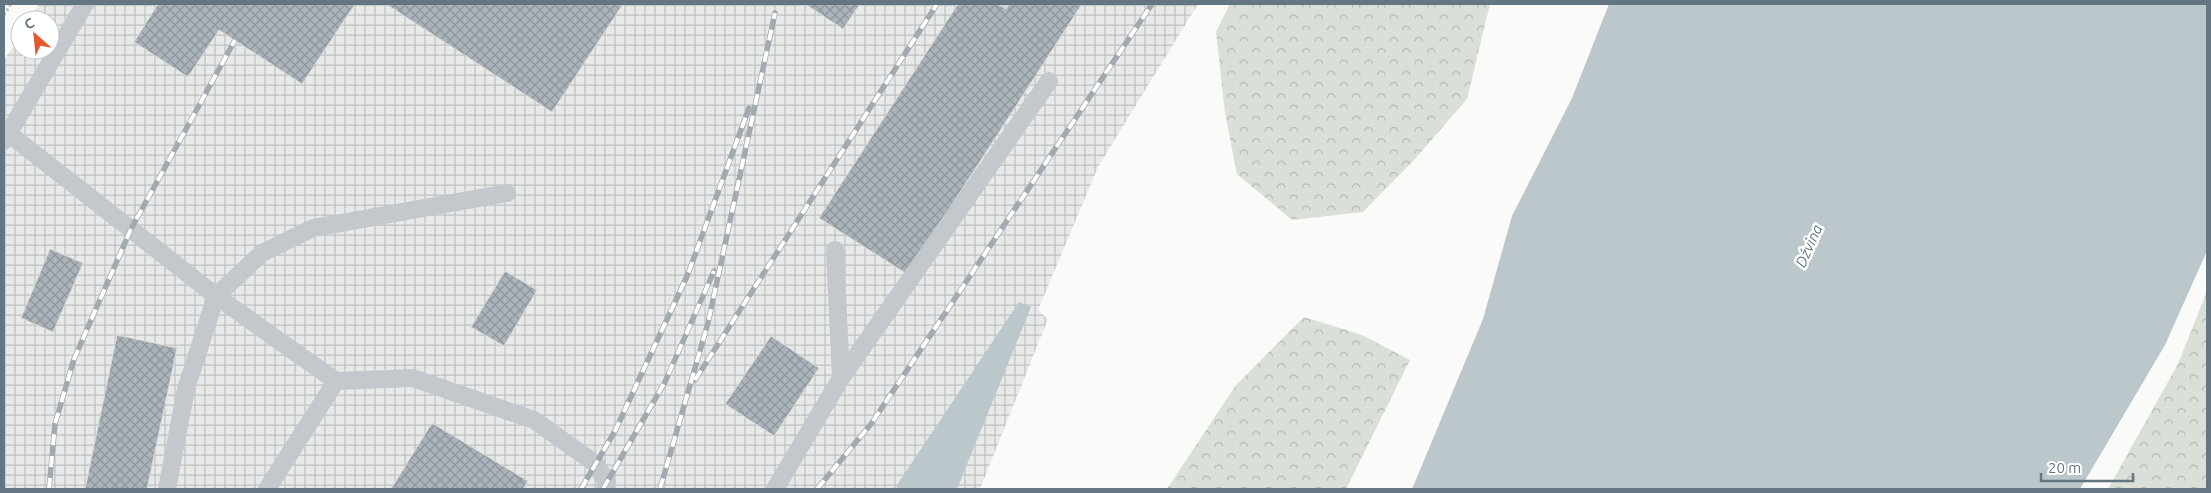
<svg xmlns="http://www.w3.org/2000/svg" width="2211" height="493" font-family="Ubuntu,sans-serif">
<defs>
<pattern id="industrial-grid" width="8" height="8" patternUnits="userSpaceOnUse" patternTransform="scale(1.25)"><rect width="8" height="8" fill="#e8e9e9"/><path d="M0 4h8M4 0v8" fill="none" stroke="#c0c1c2"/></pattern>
<pattern id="forest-crowns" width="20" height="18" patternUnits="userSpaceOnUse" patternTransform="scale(1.25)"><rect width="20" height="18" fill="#dadfd7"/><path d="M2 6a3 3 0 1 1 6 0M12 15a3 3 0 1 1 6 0" fill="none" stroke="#b4b9b4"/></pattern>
<pattern id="building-cross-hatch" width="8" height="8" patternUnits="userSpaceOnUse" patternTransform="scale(1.25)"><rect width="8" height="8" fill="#aab3b9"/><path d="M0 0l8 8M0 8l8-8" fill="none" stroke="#8e969c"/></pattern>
</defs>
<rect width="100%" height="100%" fill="#fafaf8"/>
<path fill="url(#industrial-grid)" d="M39 4H1198L1098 167 1038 310 1048 319 980 489H4V60L20 34V50H50V20H29Z"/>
<g fill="url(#forest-crowns)">
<path d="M1230 4H1490L1467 99 1414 160 1363 212 1292 220 1237 174 1225 113 1216 32Z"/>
<path d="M2207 291V489H2108L2178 364Z"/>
<path d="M1304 317 1362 335 1410 360 1346 489H1167L1236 385Z"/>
</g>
<g fill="#bbc7cb">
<path d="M1609 4H2207V251L2165 345 2080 489H1412L1483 319 1512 216 1572 98Z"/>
<path d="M1019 302 1031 307 957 489H896L899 482Z"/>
</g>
<g fill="url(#building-cross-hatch)" stroke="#dcdcda">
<path d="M158 4H355L302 84 219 30 188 77 134 42Z"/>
<path d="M386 4H623L552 112Z"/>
<path d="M805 4H860L843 29Z"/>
<path d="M958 4H998L1006 9 1009 4H1082L907 274 819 218Z"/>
<path d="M50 249 83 263 53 332 21 318Z"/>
<path d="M505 271 537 290 504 346 471 327Z"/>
<path d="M117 335 177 348 147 489H85Z"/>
<path d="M771 336 819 368 774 436 725 404Z"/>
<path d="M432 423 528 481 523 489H391Z"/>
</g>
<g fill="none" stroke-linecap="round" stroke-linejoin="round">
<path stroke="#bbbfc2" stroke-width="3" stroke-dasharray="2.5 2.5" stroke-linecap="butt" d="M4 15 11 4"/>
<g stroke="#c3c8cc" stroke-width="18">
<path d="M8 133 216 296 336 381 267 489"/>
<path d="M4 141 85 4"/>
<path d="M841 378 1049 81"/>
<path d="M336 381 413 378 534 420 596 464 607 483 605 489"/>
<path d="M167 489 186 389 216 296 262 253 313 228 507 193"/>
<path d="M775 489 841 378 835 250"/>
</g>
<defs>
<g id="rail">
<path d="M695 380 937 4"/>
<path d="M49 489 55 424 74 359 131 229 235 40"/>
<path d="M581 489 615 431 688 274 749 108"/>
<path d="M603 489 665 382 714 271"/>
<path d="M660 489 708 323 775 13"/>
<path d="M817 489 871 424 1152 4"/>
</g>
</defs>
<use href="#rail" stroke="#a2aab0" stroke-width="5.5"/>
<use href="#rail" stroke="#fff" stroke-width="4" stroke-dasharray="11" stroke-linecap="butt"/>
</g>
<g text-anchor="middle" stroke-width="5" stroke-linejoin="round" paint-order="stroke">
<g font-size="15" font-style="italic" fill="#60757c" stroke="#fff">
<text transform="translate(1809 246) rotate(-66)" y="5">Dźvina</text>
</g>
</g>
<rect width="2211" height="493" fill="none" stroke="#657683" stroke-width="10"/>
<g transform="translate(35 35) rotate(333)"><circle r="24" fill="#ffffff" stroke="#c1c8cd"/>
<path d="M0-4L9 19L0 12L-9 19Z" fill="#e4572e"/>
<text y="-8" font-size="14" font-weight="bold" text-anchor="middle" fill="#657683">С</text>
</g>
<path d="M2041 473v8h92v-8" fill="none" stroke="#657683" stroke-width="2.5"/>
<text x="2048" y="473" font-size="15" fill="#657683" stroke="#ffffff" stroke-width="4" paint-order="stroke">20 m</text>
</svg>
